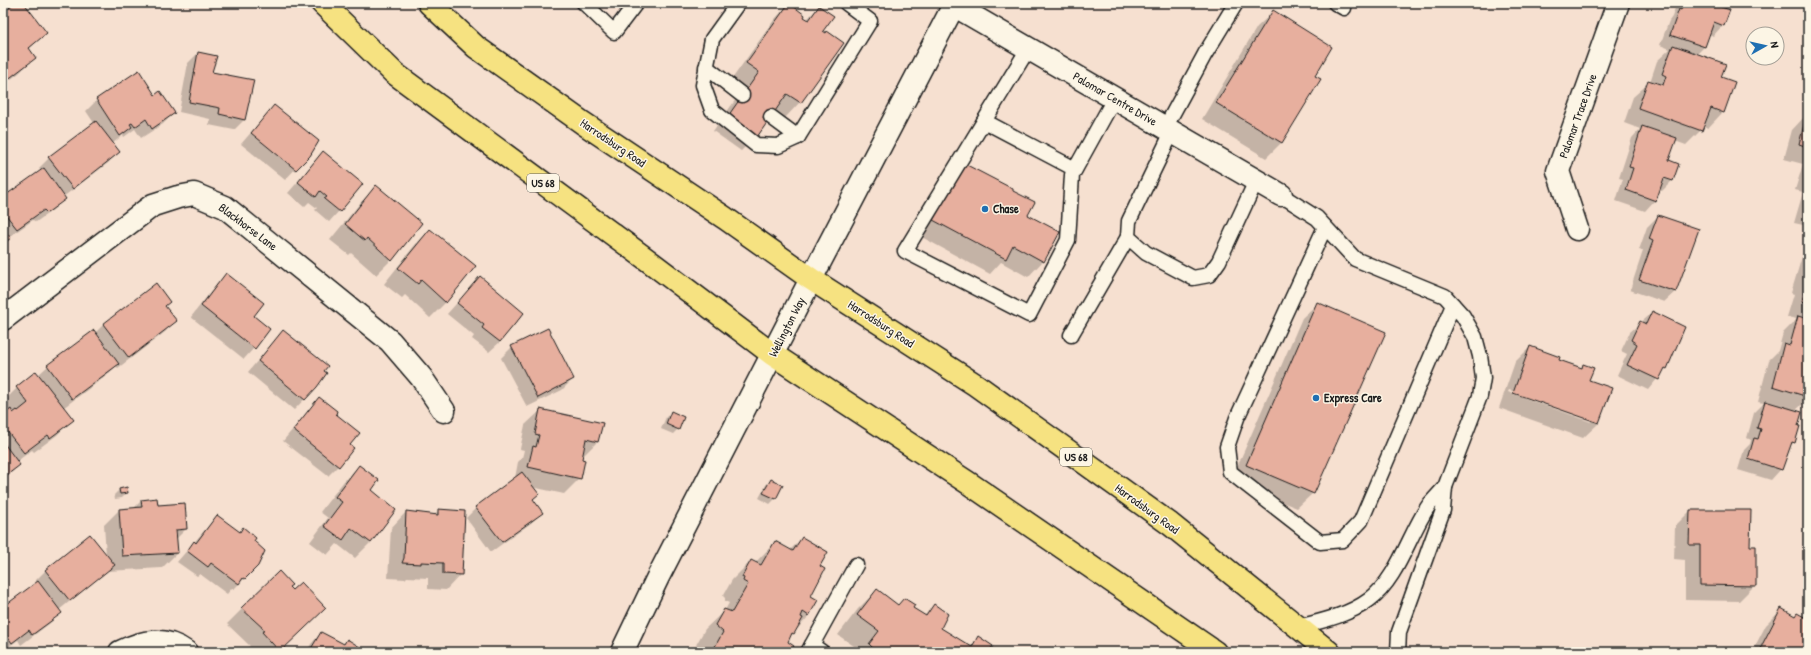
<svg xmlns="http://www.w3.org/2000/svg" width="1811" height="655" font-family="'Patrick Hand',sans-serif">
<rect width="100%" height="100%" fill="#f6e0d0"/>
<filter id="ink" filterUnits="userSpaceOnUse"><feTurbulence type="fractalNoise" baseFrequency=".025" numOctaves="2"/><feDisplacementMap in="SourceGraphic" scale="8" xChannelSelector="R" yChannelSelector="G"/><feConvolveMatrix kernelMatrix="1 2 1 2 8 2 1 2 1" color-interpolation-filters="sRGB"/></filter>
<g filter="url(#ink)">
<g fill="#0003" fill-rule="evenodd">
<path d="M17 3H23L45 33 29 49 35 57 19 73 3 85V13Z"/>
<path d="M1680 3H1721L1720 7 1723 25 1713 36 1709 34 1704 47 1697 54 1720 78 1723 112 1708 128 1703 126 1701 130 1686 145 1675 141 1668 161 1678 164 1672 181 1662 191 1658 190 1655 200 1645 211 1616 201 1623 179 1619 178 1632 138 1640 129 1624 123 1633 97 1650 82 1657 61 1670 49 1660 45 1669 21 1672 17 1675 8Z"/>
<path d="M789 4 806 20 819 7 822 31 842 43 800 102 785 118 774 110 756 136 741 151 713 131 744 88 732 79 774 20Z"/>
<path d="M1273 12 1313 76 1319 80 1281 143 1266 158 1202 119 1257 27Z"/>
<path d="M198 53 244 120 234 130 209 125 210 119 179 112 188 63Z"/>
<path d="M139 71 155 96 174 113 163 124 141 138 135 129 124 137 123 135 112 144 118 152 108 163 63 197 64 199 54 209 36 222 33 220 9 237 10 238 3 245V198L41 171 39 168 49 158 94 123 86 111 97 100Z"/>
<path d="M274 106 298 166 285 180 241 144Z"/>
<path d="M1807 114 1808 115V226L1794 223 1803 192 1795 190 1803 164 1784 159 1792 130Z"/>
<path d="M323 153 339 211 329 222 315 210 317 208 309 202 304 207 288 193Z"/>
<path d="M948 180 1012 191 1043 261 1028 277 1001 262 990 274 918 235Z"/>
<path d="M376 187 391 260 376 275 351 253 349 255 330 240 361 202Z"/>
<path d="M1658 216 1698 230 1675 292 1664 302 1630 290 1643 251 1639 250 1647 227Z"/>
<path d="M430 230 475 266 445 303 430 318 405 295 402 298 384 284 415 245Z"/>
<path d="M1808 241V399L1795 411 1794 442 1789 447 1781 469 1771 480 1738 470 1744 450 1750 444 1751 440 1747 438 1754 413 1764 403 1758 402 1769 360 1778 351 1783 333 1797 319 1787 317 1794 294 1791 293 1806 243Z"/>
<path d="M227 274 252 316 254 348 244 359 191 317 216 285Z"/>
<path d="M480 277 500 342 489 352 472 339 474 336 447 314Z"/>
<path d="M156 284 164 306 175 321 165 332 118 368 116 366 107 375 63 408 72 419 57 435 34 452 32 450 16 462 19 465 3 481V416L8 412 3 406V402L17 388 36 373 38 375 48 366 94 331 95 333 103 325Z"/>
<path d="M1318 303 1313 493 1297 508 1231 481 1302 318Z"/>
<path d="M1652 313 1666 368 1648 390 1617 375 1627 354 1621 351 1630 332Z"/>
<path d="M283 331 323 371 316 387 294 410 248 372Z"/>
<path d="M512 347 573 379 562 390 527 407 501 358Z"/>
<path d="M1530 347 1558 361 1580 369 1584 365 1588 381 1610 389 1599 423 1583 438 1499 408 1515 362ZM1509 390 1591 419V422L1508 392Z"/>
<path d="M319 398 349 445 338 466 328 476 283 441Z"/>
<path d="M541 410 597 442 582 457 580 478 564 494 532 487 538 494 532 500 542 513 531 523 491 552 466 518 476 508 515 478 518 462 522 458 524 450 520 449 525 425Z"/>
<path d="M672 412 678 429 673 434 661 429 666 417Z"/>
<path d="M359 466 371 490 395 510 370 543 355 558 337 544 327 555 310 542 328 518 320 512 344 481Z"/>
<path d="M771 480 782 486 775 499 770 504 759 498 766 485Z"/>
<path d="M120 489 127 493 122 498 115 499 114 495Z"/>
<path d="M141 501 158 506 186 529 176 539 177 553 162 568 107 571 59 610 61 612 50 623 21 645 18 640 5 649 6 652H3V608L37 583 35 581 46 570 106 555 104 525 119 510 134 508Z"/>
<path d="M439 510 461 574 446 590 428 589V578L407 577 405 579 388 578 391 528 406 512 434 515Z"/>
<path d="M1690 511 1749 547 1755 585 1739 601 1685 600V560L1674 559 1675 526Z"/>
<path d="M217 516 239 533 243 529 252 541 257 565 234 589 232 588 227 594 200 574 197 576 177 562Z"/>
<path d="M802 538 819 567 809 596 816 602 809 616 789 638 787 642 790 652H705L696 645 705 629 725 610 729 603 725 601V598L723 596 732 580 751 561 755 563 775 542 790 550Z"/>
<path d="M288 587 310 623 279 652H251L247 648 250 646 227 624 242 609Z"/>
<path d="M877 590 898 606 912 609 924 616 934 605 940 628 970 647 979 638 991 647 989 652H860L861 651 838 635 858 609Z"/>
<path d="M1781 610 1795 617 1808 620V652H1752L1766 625Z"/>
<path d="M321 633 343 644 347 640 359 652H306L311 644Z"/>
</g>
<g fill="#e7af9e" stroke="#1c1c1c">
<path d="M15 3H24L47 33 29 48 36 58 7 80 3 75V12Z"/>
<path d="M789 3 805 15 804 17 809 20 819 6 834 16 823 31 826 33 827 31 844 43 801 103 787 94 757 137 728 116 759 72 746 63Z"/>
<path d="M1683 3H1722L1721 7 1730 10 1724 26 1714 22 1705 47 1670 35 1679 9 1681 10Z"/>
<path d="M1273 10 1332 47 1315 76 1321 79 1282 143 1216 103Z"/>
<path d="M1673 45 1726 64 1721 77 1735 82 1724 113 1711 108 1702 131 1638 108 1648 80 1663 85 1666 76 1662 74Z"/>
<path d="M198 52 217 56 212 72 254 80 245 120 219 114 220 108 189 102Z"/>
<path d="M139 70 155 95 160 91 175 113 152 129 146 119 135 127 132 123 130 124 132 127 120 136 96 99Z"/>
<path d="M274 105 319 141 310 156 296 170 251 133Z"/>
<path d="M1807 113 1808 114V147L1799 144Z"/>
<path d="M96 121 120 152 73 189 48 157Z"/>
<path d="M1642 126 1677 138 1669 160 1679 164 1673 181 1664 178 1656 201 1626 190 1633 168 1629 167Z"/>
<path d="M323 151 363 184 340 212 324 199 327 197 320 191 316 197 298 182Z"/>
<path d="M963 163 1013 189V191L1035 202 1028 215 1060 232 1044 262 1013 245 1006 259 933 220Z"/>
<path d="M44 168 66 199 47 213 44 210 17 229 3 211V197Z"/>
<path d="M376 185 422 223 392 261 367 238 365 241 345 224Z"/>
<path d="M1658 215 1699 229 1676 292 1639 280 1653 241 1649 239Z"/>
<path d="M3 228 11 238 3 244Z"/>
<path d="M430 229 476 266 446 303 421 280 418 284 398 268Z"/>
<path d="M226 273 264 303 254 316 270 329 255 349 201 306Z"/>
<path d="M480 276 524 313 500 342 482 328 484 325 457 303Z"/>
<path d="M1808 280V303L1802 301Z"/>
<path d="M156 283 170 302 165 306 177 321 129 358 103 324Z"/>
<path d="M1317 302 1386 332 1314 494 1246 465Z"/>
<path d="M1652 311 1685 327 1667 369 1665 368 1659 380 1627 365 1637 344 1631 340 1640 321 1646 324Z"/>
<path d="M1798 316 1808 319V397L1773 386 1784 343 1790 345Z"/>
<path d="M548 328 574 379 538 398 511 346Z"/>
<path d="M94 330 119 364 72 399 47 365Z"/>
<path d="M283 330 328 366 324 371 327 373 317 387 305 400 258 361Z"/>
<path d="M1530 346 1560 357 1559 360 1582 368 1583 364 1594 368 1589 380 1612 388 1599 423 1513 393Z"/>
<path d="M36 371 74 420 50 438 48 435 24 453 3 426V415L11 409 13 413 17 410 18 411 28 403 16 387Z"/>
<path d="M319 397 337 411 336 414 360 433 350 445 354 448 339 467 293 430Z"/>
<path d="M1765 401 1802 412 1798 426H1800L1795 443 1792 442 1782 470 1748 459 1754 438 1758 439 1761 429 1757 428Z"/>
<path d="M540 409 603 423 598 442 586 439 582 459 585 460 581 479 528 467 533 446 536 447 539 435 535 434Z"/>
<path d="M671 411 684 417 679 430 666 424Z"/>
<path d="M3 442 20 465 3 478Z"/>
<path d="M359 465 379 480 372 490 396 510 371 543 351 528 343 540 324 526 342 502 335 497Z"/>
<path d="M522 472 539 494 533 499 543 513 502 542 475 507Z"/>
<path d="M771 479 783 485 776 499 763 493Z"/>
<path d="M127 487 128 493 120 494 119 489Z"/>
<path d="M157 498 158 505 185 503 187 529 176 530 178 553 122 556 119 509 142 507 141 500Z"/>
<path d="M438 509 465 511 462 575 443 574V563L421 562V564L402 563 404 558 406 511 438 515Z"/>
<path d="M1690 510H1751L1750 546H1756V586L1700 585V545H1689Z"/>
<path d="M217 515 240 532 243 527 256 538 254 541 265 551 258 566 245 579 243 578 239 584 211 563 208 567 187 551 194 541 196 543Z"/>
<path d="M90 534 115 565 70 601 45 570Z"/>
<path d="M802 537 828 552 820 566 825 569 811 596 818 600 809 616 803 612 801 617 803 618 794 634 792 633 788 642 794 646 791 652H712L723 632 715 625 724 609 732 612 748 584 743 581 744 578 742 577 751 560 761 565 775 541 793 551Z"/>
<path d="M279 571 292 585 289 587 292 590 301 582 326 608 280 652 262 632 265 630 241 608Z"/>
<path d="M38 581 62 613 32 635 29 630 12 643 3 630V607Z"/>
<path d="M877 589 898 605 904 598 915 605 913 608 926 616 934 604 948 614 941 628 972 647 978 636 993 646 989 652H877L869 644 879 631 857 615Z"/>
<path d="M1781 608 1795 616 1797 613 1808 619V652H1761L1762 645Z"/>
<path d="M321 632 344 644 347 639 363 649 361 652H309Z"/>
</g>
<g fill="none" stroke-linecap="round" stroke-linejoin="round">
<defs>
<g id="lane">
<path d="M584 3 614 32 636 3"/>
<path d="M738 3 712 39 703 85 712 110 756 145 778 146 798 137 870 21 846 3"/>
<path d="M1335 3 1344 8"/>
<path d="M1028 49 905 251 1029 315 1068 240 1072 175 1114 99"/>
<path d="M706 67 742 95"/>
<path d="M771 117 798 137"/>
<path d="M984 121 1075 169"/>
<path d="M1165 128 1205 54 1236 3"/>
<path d="M1172 132 1129 221 1128 237 1146 253 1193 278 1209 275 1219 261 1256 181"/>
<path d="M1281 195 1317 218 1355 259 1445 296 1463 316 1475 337 1480 356 1483 378 1480 396 1445 487"/>
<path d="M1325 227 1237 418 1227 447 1230 472 1320 542 1343 540 1361 521 1453 305"/>
<path d="M1071 335 1128 237"/>
<path d="M1298 627C1322 621 1349 615 1369 600 1398 579 1409 534 1429 505 1434 499 1440 493 1445 487L1443 510 1399 632 1398 652"/>
<path d="M812 645 822 652"/>
<path d="M808 652 856 565"/>
</g>
<g id="street">
<path d="M950 3 1281 195"/>
<path d="M1577 229 1558 171 1618 3"/>
<path d="M811 279 955 3"/>
<path d="M3 319 153 205 178 197 194 194 225 207 390 341 421 377 444 411"/>
<path d="M120 652C142 641 164 636 186 652"/>
</g>
<path id="secondary" d="M622 652 658 577 811 279"/>
<g id="primary">
<path d="M322 3 394 73 645 258 772 354 970 484 1215 652"/>
<path d="M429 3 476 47 583 123 725 218 811 279 976 385 1170 524 1329 652"/>
</g>
</defs>
<use href="#lane" stroke="#1c1c1c" stroke-width="17"/>
<use href="#street" stroke="#1c1c1c" stroke-width="25"/>
<use href="#secondary" stroke="#1c1c1c" stroke-width="25"/>
<use href="#primary" stroke="#1c1c1c" stroke-width="25"/>
<use href="#lane" stroke="#fcf5e5" stroke-width="14"/>
<use href="#street" stroke="#fcf5e5" stroke-width="22"/>
<use href="#secondary" stroke="#fcf5e5" stroke-width="22"/>
<use href="#primary" stroke="#f6e281" stroke-width="22"/>
</g>
</g>
<g fill="#1f6fb2" stroke="#fcf5e5" stroke-width="1.5">
<circle cx="985" cy="209" r="4"/>
<circle cx="1316" cy="398" r="4"/>
</g>
<g text-anchor="middle" stroke-width="3" stroke-linejoin="round" paint-order="stroke">
<g fill="#fcf5e5" stroke="#5f5d58" stroke-width="1">
<rect x="527" y="174" width="32" height="18" rx="3"/>
<rect x="1060" y="448" width="32" height="18" rx="3"/>
</g>
<g font-size="11" font-weight="bold" fill="#1c1c1c">
<text x="543" y="187">US 68</text>
<text x="1076" y="461">US 68</text>
</g>
<g font-size="12" fill="#1c1c1c" stroke="#fcf5e5">
<text transform="translate(1115 99) rotate(30)" y="4">Palomar Centre Drive</text>
<text transform="translate(1578 116) rotate(-70)" y="4">Palomar Trace Drive</text>
<text transform="translate(613 143) rotate(34)" y="4">Harrodsburg Road</text>
<text transform="translate(248 227) rotate(37)" y="4">Blackhorse Lane</text>
<text transform="translate(881 324) rotate(33)" y="4">Harrodsburg Road</text>
<text transform="translate(787 327) rotate(-63)" y="4">Wellington Way</text>
<text transform="translate(1147 509) rotate(36)" y="4">Harrodsburg Road</text>
</g>
<g font-size="12" font-weight="bold" fill="#1c1c1c" stroke="#fcf5e5" text-anchor="start">
<text x="993" y="213">Chase</text>
<text x="1324" y="402">Express Care</text>
</g>
</g>
<rect width="1811" height="655" fill="none" stroke="#fcf5e5" stroke-width="16"/>
<rect x="8" y="8" width="1795" height="639" fill="none" stroke="#1c1c1c" stroke-width="1.5" filter="url(#ink)"/>
<g transform="translate(1765 46) rotate(82)"><circle r="19" fill="#fcf5e5" stroke="#a29e95"/>
<path d="M0-3L7 15L0 10L-7 15Z" fill="#1f6fb2"/>
<text y="-6" font-size="11" font-weight="bold" text-anchor="middle" fill="#1c1c1c">N</text>
</g>
</svg>
